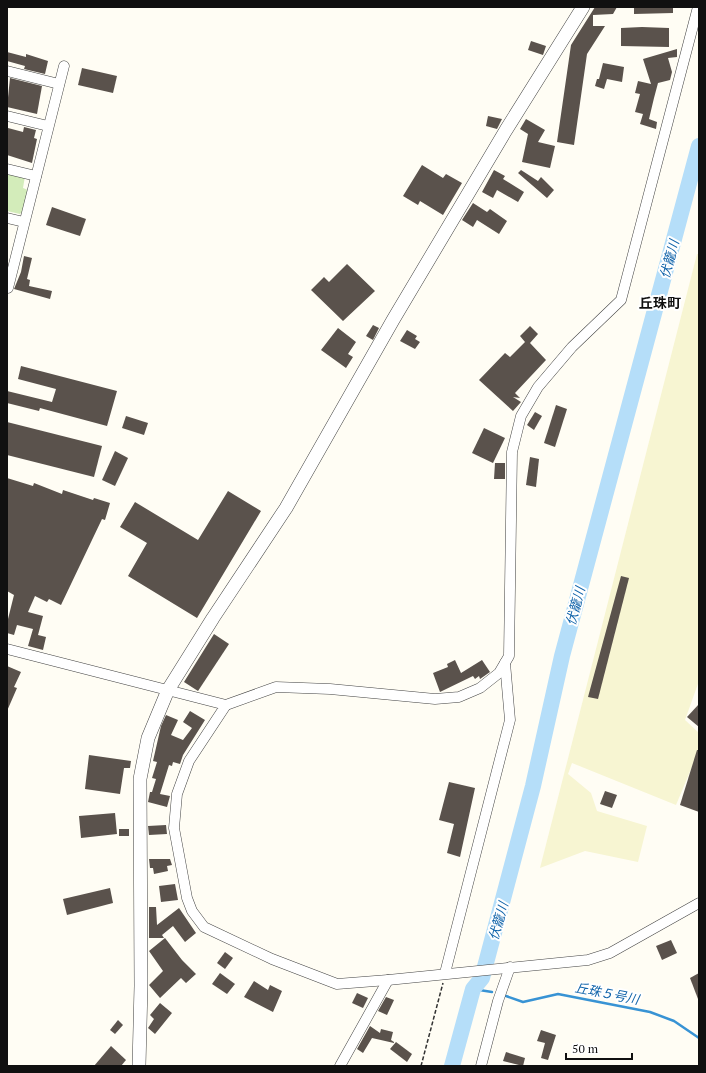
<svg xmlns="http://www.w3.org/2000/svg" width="706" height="1073" font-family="'PT Serif','Noto Sans JP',serif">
<rect width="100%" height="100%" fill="#fffdf4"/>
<path fill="#f7f5d2" d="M697 254H699V681L685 720 699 733V750L676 805 572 763 568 774 591 793 597 811 647 826 638 862 585 851 540 868Z"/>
<path fill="#d3ecba" d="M7 172 25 176 23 188 28 190 24 210 20 214 7 211Z"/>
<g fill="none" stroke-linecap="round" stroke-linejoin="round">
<g stroke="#3893d4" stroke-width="2.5">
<path d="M473 989 492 992"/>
<path d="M506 996 523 1002 558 994 650 1012 674 1021 699 1038"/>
</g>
<path stroke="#b5def9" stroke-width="16" d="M452 1066 473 989 482 978 533 786 562 656 699 146"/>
</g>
<g fill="#5a524c">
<path d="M595 7H617L613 14 593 15V26H605L587 54 574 145 557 142 571 45Z"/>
<path d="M634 7H673V13L634 14Z"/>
<path d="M642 27 669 28V47L621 46V28Z"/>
<path d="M531 41 546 46 543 55 528 50Z"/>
<path d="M677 49V57L668 58 672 72 670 80 658 83 654 98 649 119 657 122 656 129 640 124 643 114 635 112 640 94 635 93 638 81 651 84 643 59Z"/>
<path d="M7 52 26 57V54L48 61 45 74 24 69 25 66 7 61Z"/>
<path d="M603 63 624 67 622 82 607 79 604 89 595 86 597 79H599Z"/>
<path d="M82 68 117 76 113 93 78 85Z"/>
<path d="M10 78 42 86 37 114 7 107Z"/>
<path d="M488 116 502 119 497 129 486 126Z"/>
<path d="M526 119 545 130 538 142 555 146 550 168 522 162 528 134 520 129Z"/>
<path d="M24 127 36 130 34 138 37 139 32 163 7 155 8 128 23 132Z"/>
<path d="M422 165 443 178 446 174 462 183 443 215 420 201 418 205 403 196Z"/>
<path d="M494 170 505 176 503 179 524 192 518 202 497 190 493 198 482 192Z"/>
<path d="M521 170 538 181 541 177 554 190 547 198 518 173Z"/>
<path d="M473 203 487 212 490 209 507 221 499 234 477 220 473 227 462 220Z"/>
<path d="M52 207 86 219 80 236 46 225Z"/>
<path d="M24 256 32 258 27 279 30 280 29 286 52 291 50 299 14 289 21 272Z"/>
<path d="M347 264 375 291 343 321 311 290 324 277 329 282Z"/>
<path d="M373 325 379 328 373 340 366 336Z"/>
<path d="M530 326 538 334 530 343 546 360 515 393 520 398 513 397 521 402 513 411 479 380 505 353 510 357 525 342 520 336Z"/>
<path d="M338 328 356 342 348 354 353 357 346 368 321 350Z"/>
<path d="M407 330 417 336 415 339 420 342 415 349 400 341Z"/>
<path d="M21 366 117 391 107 426 40 408 39 411 7 403V391L52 402 56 389 18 379Z"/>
<path d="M556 405 567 409 555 447 544 443Z"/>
<path d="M535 412 542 416 534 430 527 425Z"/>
<path d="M126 416 148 423 144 435 122 428Z"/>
<path d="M7 422 102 446 94 477 7 455Z"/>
<path d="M484 428 505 438 493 463 472 453Z"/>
<path d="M115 451 128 458 115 486 102 480Z"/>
<path d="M530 457 539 459 536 487 526 485Z"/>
<path d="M495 463H505V479H494Z"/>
<path d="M7 478 33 486 34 483 62 494 63 490 93 500 94 498 110 503 105 520 102 519 61 605 49 599 47 602 35 596 28 612 43 616 38 635 46 637 43 650 28 646 33 629 17 625 14 635 7 633V623L14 595 7 591Z"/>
<path d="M228 491 261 511 197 618 128 576 147 543 120 527 135 502 198 540Z"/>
<path d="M621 576 629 578 598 699 588 697Z"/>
<path d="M214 634 229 644 198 691 184 682Z"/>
<path d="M455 660 461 673 482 660 490 672 480 679 479 676 475 679 473 676 440 692 433 673 448 667 447 664Z"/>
<path d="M7 666 21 672 14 687 17 688 7 711Z"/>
<path d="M699 704V727L687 717Z"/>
<path d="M190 711 205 720 183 755 180 764 173 762 172 766 169 765 160 794 170 796 167 807 148 802 150 792H152L156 779 152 778 157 762 153 761 161 726 166 715 178 720 171 735 183 740 192 728 183 722Z"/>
<path d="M697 750H699V812L680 805Z"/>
<path d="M89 755 131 761 130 768H124L120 794 85 789Z"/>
<path d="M449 782 475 788 460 857 447 853 454 824 439 820Z"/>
<path d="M605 791 617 795 612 808 600 804Z"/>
<path d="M115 813 117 834 81 838 79 816Z"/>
<path d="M166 825 167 834 149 835 148 826Z"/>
<rect x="119" y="829" width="10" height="7"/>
<path d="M149 859H170L172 865 167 866 168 871 154 874 153 868H150Z"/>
<path d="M175 884 178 900 161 902 159 886Z"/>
<path d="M110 888 113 903 67 915 63 899Z"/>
<path d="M149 907H156L157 925 179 908 196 933 185 942 173 926 162 935 164 938H149Z"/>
<path d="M165 938 182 960 196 974 186 983 181 978 160 998 149 985 163 971 149 951Z"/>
<path d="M671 940 677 953 662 960 656 946Z"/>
<path d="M225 952 233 958 225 969 217 963Z"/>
<path d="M220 973 235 984 227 994 212 984Z"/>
<path d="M699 973V999H698L690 978Z"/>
<path d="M254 981 268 990 270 985 282 991 273 1012 244 997Z"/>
<path d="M357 993 368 998 363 1008 352 1003Z"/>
<path d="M386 997 394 1000 387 1015 378 1011Z"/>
<path d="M160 1003 172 1013 155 1034 148 1028 154 1019 150 1015Z"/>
<path d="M118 1020 123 1025 115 1034 110 1030Z"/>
<path d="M370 1026 380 1033 381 1029 393 1032 391 1040 394 1042V1043L372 1038 363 1053 357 1049Z"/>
<path d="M541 1030 556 1035 548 1060 541 1058 545 1043 537 1041Z"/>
<path d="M396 1042 412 1054 407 1062 390 1049Z"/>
<path d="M111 1046 126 1060 121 1066H94Z"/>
<path d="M506 1052 525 1058 523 1066 503 1061Z"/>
</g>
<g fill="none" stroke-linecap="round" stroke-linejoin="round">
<defs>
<g id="minor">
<path d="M7 71 59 84"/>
<path d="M7 116 48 126"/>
<path d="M7 169 36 176"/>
<path d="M7 218 24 222"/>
<path d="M8 288 64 66"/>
<path d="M7 649 226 705 189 761 177 794 174 828 187 898 192 911 204 927 272 959 337 984 388 980 588 960 610 953 699 903"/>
<path d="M226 705 276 687 330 689 435 699 459 697 480 688 499 673 509 656 512 452 521 416 538 387 572 347 621 300 698 7"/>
<path d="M445 973 510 720 505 663"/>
<path d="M340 1066 388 980"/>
<path d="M481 1066 498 1001 510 967"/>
</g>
<path id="tertiary" d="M139 1066 141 986 140 779 148 738 168 690 213 618 286 508 393 320 506 130 583 7"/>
</defs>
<use href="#minor" stroke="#434343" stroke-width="11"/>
<use href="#tertiary" stroke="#434343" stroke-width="14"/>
<path stroke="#323232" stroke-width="1.5" stroke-dasharray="4 2" stroke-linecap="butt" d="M421 1066 443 983"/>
<use href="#minor" stroke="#fff" stroke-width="10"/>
<use href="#tertiary" stroke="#fff" stroke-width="13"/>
</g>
<g text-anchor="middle" stroke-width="4" stroke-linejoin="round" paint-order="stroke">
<g font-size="13" font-style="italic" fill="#1164aa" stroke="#fff">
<text transform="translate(669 259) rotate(-75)" y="5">伏籠川</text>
<text transform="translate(575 606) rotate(-75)" y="5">伏籠川</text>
<text transform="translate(498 921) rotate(-74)" y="5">伏籠川</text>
<text transform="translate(607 993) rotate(11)" y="5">丘珠５号川</text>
</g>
<g font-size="14" font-weight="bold" fill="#101010" stroke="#fff">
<text x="660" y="308">丘珠町</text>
</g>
</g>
<rect width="706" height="1073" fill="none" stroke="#101010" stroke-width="16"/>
<path d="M566 1053v6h66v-6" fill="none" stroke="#101010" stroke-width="2"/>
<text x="572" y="1053" font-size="12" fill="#101010" stroke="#ffffff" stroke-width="3" paint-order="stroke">50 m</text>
</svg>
